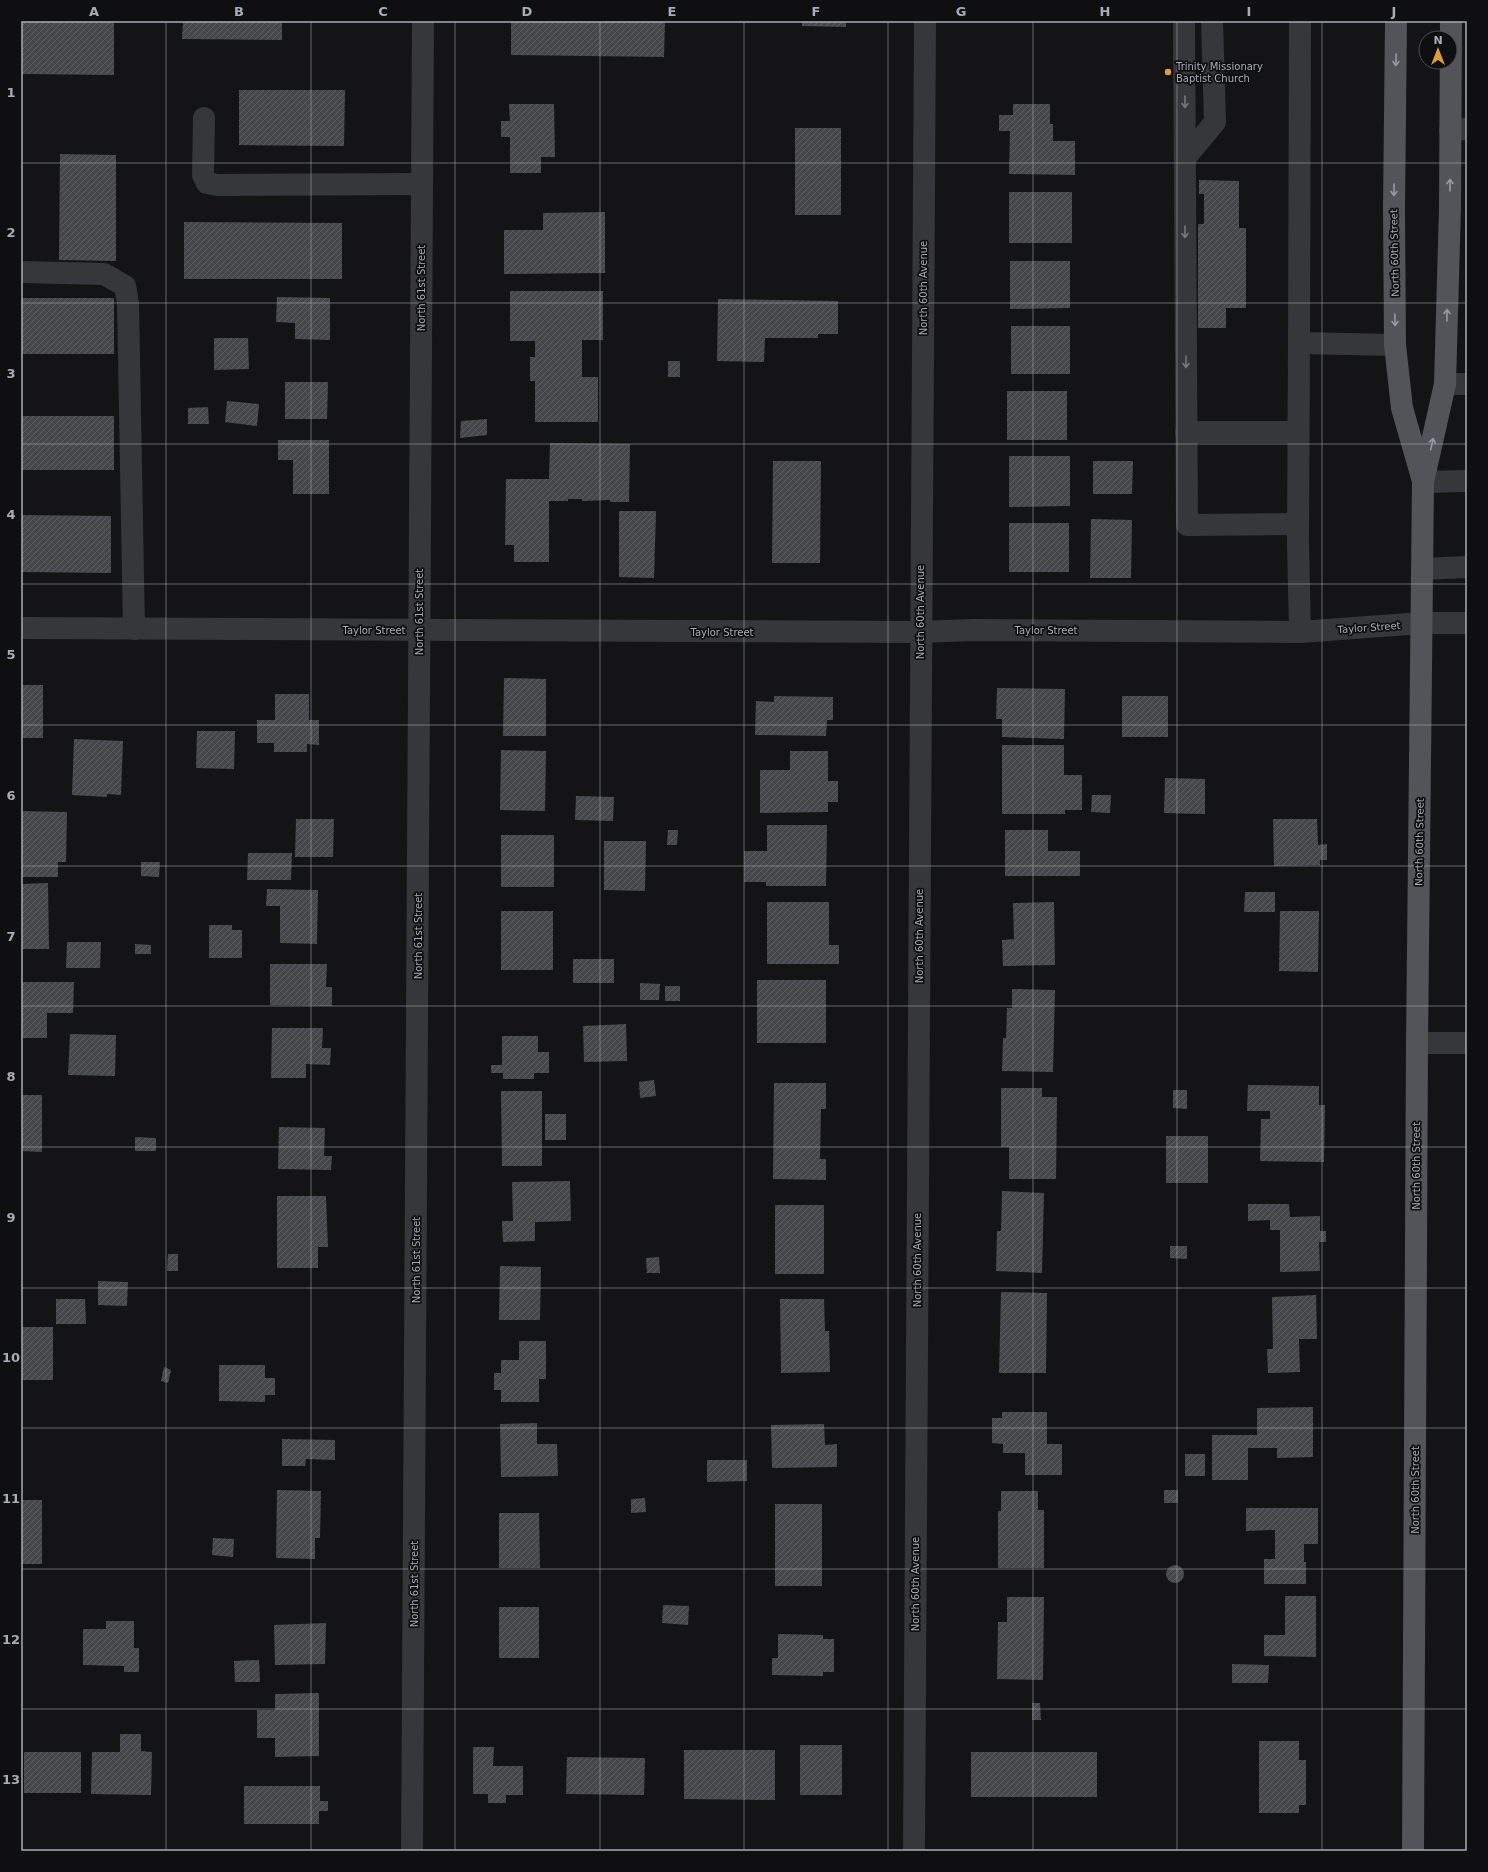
<svg xmlns="http://www.w3.org/2000/svg" width="1488" height="1872" font-family="'DejaVu Sans',sans-serif">
<defs>
<pattern id="building-hatch" width="6" height="6" patternUnits="userSpaceOnUse"><rect width="6" height="6" fill="#46474b"/><path d="M-1 1l2-2M0 6l6-6M5 7l2-2" fill="none" stroke="#5e5f63"/></pattern>
</defs>
<rect width="100%" height="100%" fill="#141416"/>
<g fill="url(#building-hatch)">
<path d="M21 21H114V75L21 74Z"/>
<path d="M183 21H282V40L182 39Z"/>
<path d="M511 21H665L664 57 511 55Z"/>
<path d="M802 21H846V27L802 26Z"/>
<path d="M239 90H345L344 146 239 145Z"/>
<path d="M509 104H554L555 157H541V173H510V137H501V121H510Z"/>
<path d="M1013 104H1050V124H1053V141H1075V175L1009 174 1010 131H999V115H1013Z"/>
<rect x="795" y="128" width="46" height="87"/>
<path d="M60 154 116 155V261L59 260Z"/>
<path d="M1199 180 1239 181V228H1246V308H1226V328H1198V224H1204V194H1199Z"/>
<rect x="1009" y="192" width="63" height="51"/>
<path d="M605 212V273L504 274V230H543V213Z"/>
<path d="M184 222 342 223V279H184Z"/>
<path d="M1010 261H1070V308L1010 309Z"/>
<path d="M510 291H603V340H582V377H598V422H535V381H530V357H535V341H510Z"/>
<path d="M277 297 330 298V340L295 339V323L276 322Z"/>
<rect x="21" y="298" width="93" height="56"/>
<path d="M718 299 838 301V334H818V338H765L764 362 717 361Z"/>
<rect x="1011" y="326" width="59" height="48"/>
<path d="M214 338H248L249 369 214 370Z"/>
<rect x="668" y="361" width="12" height="16"/>
<path d="M285 382H328L327 419H285Z"/>
<rect x="1007" y="391" width="60" height="49"/>
<path d="M227 401 259 404 257 426 225 422Z"/>
<path d="M208 407 209 424H188V408Z"/>
<rect x="21" y="416" width="93" height="54"/>
<path d="M487 419V435L460 438 461 421Z"/>
<path d="M278 440H329V494H293V460H278Z"/>
<path d="M550 443 630 444 629 502H610V500L582 501V499H568V501H549V562H514V545H505L506 479H549Z"/>
<path d="M1009 456H1070V506L1009 507Z"/>
<path d="M773 461H821L820 563H772Z"/>
<path d="M1093 461H1133L1132 494H1093Z"/>
<path d="M619 511H656L654 578 619 577Z"/>
<path d="M21 515 111 516V573L21 572Z"/>
<path d="M1091 519 1132 520 1131 578H1090Z"/>
<rect x="1009" y="523" width="60" height="49"/>
<path d="M504 678 546 679V736H503Z"/>
<rect x="21" y="685" width="22" height="53"/>
<path d="M997 688 1065 689 1064 739 1002 737V719H996Z"/>
<path d="M275 694H309V720H319V745L307 744V752H274V743H257V720H275Z"/>
<path d="M774 696 833 697V720H827L826 736 755 735 756 701 774 702Z"/>
<rect x="1122" y="696" width="46" height="41"/>
<path d="M197 731H235L234 769 196 768Z"/>
<path d="M74 739 123 741 121 795 107 794V797L72 795Z"/>
<path d="M1002 745H1064V775H1082V810H1065V814H1002Z"/>
<path d="M501 750 546 751 545 811 500 810Z"/>
<path d="M790 751H828V781H838V802H828V812L760 813V770H790Z"/>
<path d="M1165 778 1205 779V814L1164 813Z"/>
<path d="M1092 795H1111L1110 813 1091 812Z"/>
<path d="M576 796 614 797 613 821 575 820Z"/>
<path d="M21 811 67 812 66 862H58V877H21Z"/>
<path d="M296 819H334L333 857H295Z"/>
<path d="M1273 819H1317L1318 845 1327 844V860H1320V865L1274 866Z"/>
<path d="M767 825H827L826 886H766V882H744V851H767Z"/>
<path d="M668 830H678L677 845H667Z"/>
<path d="M1005 830H1048V851H1080V876H1005Z"/>
<rect x="501" y="835" width="53" height="52"/>
<path d="M604 841H646L645 891 604 890Z"/>
<path d="M248 853H292L291 880H247Z"/>
<path d="M141 862H160L159 877 141 876Z"/>
<path d="M48 883 49 949H21V884Z"/>
<path d="M267 889 318 890 317 944 280 943V906H266Z"/>
<path d="M1245 892H1275V912H1244Z"/>
<path d="M767 902H829V945H839V964H767Z"/>
<path d="M1054 902 1055 965 1003 966 1002 940 1014 939 1013 903Z"/>
<rect x="501" y="911" width="52" height="59"/>
<path d="M1280 911H1319L1318 972 1279 971Z"/>
<path d="M209 925H232V930H242V958H209Z"/>
<path d="M67 942H101L100 968H66Z"/>
<path d="M135 944 151 945V954H135Z"/>
<rect x="573" y="959" width="41" height="24"/>
<path d="M270 964H327L326 987H332V1006L270 1005Z"/>
<rect x="757" y="980" width="69" height="63"/>
<path d="M21 982H74L73 1013H47V1038H21Z"/>
<path d="M640 983 660 984 659 1000H640Z"/>
<rect x="665" y="986" width="15" height="15"/>
<path d="M1012 989 1055 990 1053 1072 1002 1071 1003 1038H1006L1007 1008H1012Z"/>
<path d="M626 1024 627 1061 584 1062 583 1026Z"/>
<path d="M272 1028H323L322 1048H331L330 1065 306 1064V1078H271Z"/>
<path d="M70 1034 116 1035 115 1076 68 1075Z"/>
<path d="M502 1036H538V1052H549V1073H534V1079H503V1073H491V1065H502Z"/>
<path d="M654 1080 656 1096 640 1098 639 1082Z"/>
<path d="M774 1083H826V1109H821L820 1159H826V1180L773 1179Z"/>
<path d="M1248 1085 1319 1086V1105H1325L1324 1162 1260 1161 1261 1119H1270V1111H1247Z"/>
<path d="M1001 1088H1042V1097H1057L1056 1179H1009V1147H1001Z"/>
<path d="M1173 1090H1187V1109L1173 1108Z"/>
<path d="M501 1091H542V1166H502Z"/>
<path d="M21 1095H42V1152L21 1151Z"/>
<rect x="545" y="1114" width="21" height="26"/>
<path d="M279 1127 325 1128 324 1156H332L331 1170 278 1169Z"/>
<rect x="1166" y="1136" width="42" height="47"/>
<path d="M135 1137 156 1138V1151H135Z"/>
<path d="M570 1181 571 1221 535 1222V1241L503 1242 502 1221H513L512 1182Z"/>
<path d="M1002 1191 1044 1193 1042 1273 996 1271 997 1231H1001Z"/>
<path d="M277 1196H326L328 1247H318V1268H277Z"/>
<path d="M1248 1204H1289L1290 1217 1320 1216V1231H1326V1242H1319L1320 1271 1280 1272V1230H1270V1220L1248 1221Z"/>
<rect x="775" y="1205" width="49" height="69"/>
<path d="M1170 1246H1187V1259L1170 1258Z"/>
<path d="M168 1254H178V1271H167Z"/>
<path d="M659 1257 660 1273H647L646 1258Z"/>
<path d="M500 1266 541 1267 540 1320H499Z"/>
<path d="M98 1281 128 1282 127 1306 98 1305Z"/>
<path d="M1001 1292 1047 1293 1046 1373H999Z"/>
<path d="M1316 1295 1317 1339H1299L1300 1372 1268 1373 1267 1349H1273L1272 1297Z"/>
<path d="M56 1299H85L86 1324H56Z"/>
<path d="M780 1299H824L825 1331H829L830 1372 781 1373Z"/>
<rect x="21" y="1327" width="32" height="53"/>
<path d="M519 1341H546V1379H539V1402H501V1390H494V1373H501V1360H519Z"/>
<path d="M219 1365H265V1378H275V1395H265V1402L219 1401Z"/>
<path d="M164 1367 171 1370 168 1383 161 1381Z"/>
<path d="M1313 1407V1457L1277 1458V1448H1248V1480H1212V1435H1257V1408Z"/>
<path d="M1002 1412H1047V1444H1062V1475H1025V1453H1003V1444L992 1443V1418H1002Z"/>
<path d="M537 1423V1444H557L558 1476 501 1477 500 1424Z"/>
<path d="M824 1424 825 1445 837 1444V1467L772 1468 771 1425Z"/>
<path d="M282 1439 335 1440V1460L306 1459 305 1466H282Z"/>
<rect x="1185" y="1454" width="20" height="22"/>
<path d="M707 1460H747V1481L707 1482Z"/>
<path d="M277 1490 321 1491 320 1538H315V1559L276 1558Z"/>
<rect x="1164" y="1490" width="14" height="13"/>
<path d="M1001 1491H1038V1510H1044V1568H998V1511H1001Z"/>
<path d="M645 1498 646 1512 631 1513V1499Z"/>
<rect x="21" y="1500" width="21" height="64"/>
<rect x="775" y="1504" width="47" height="82"/>
<path d="M1246 1508H1318V1544H1304V1562H1306V1584H1264V1559H1275V1530L1246 1531Z"/>
<path d="M499 1513H539L540 1568H499Z"/>
<path d="M213 1538 234 1539 233 1557 212 1555Z"/>
<circle cx="1175" cy="1574" r="9"/>
<path d="M1285 1596H1316V1657L1264 1656V1635H1285Z"/>
<path d="M1007 1597H1044L1043 1680 997 1679 998 1622H1007Z"/>
<path d="M663 1605 689 1606 688 1625 662 1623Z"/>
<rect x="499" y="1607" width="40" height="51"/>
<path d="M106 1621H134V1648H139V1672H124V1666L83 1665V1629H106Z"/>
<path d="M326 1623 325 1664 275 1665 274 1625Z"/>
<path d="M778 1634 823 1635V1639H834V1672H823V1676L772 1675V1658H778Z"/>
<path d="M259 1660 260 1682H235L234 1661Z"/>
<path d="M1232 1664 1269 1665 1268 1683H1232Z"/>
<path d="M319 1693V1756L275 1757V1738H257V1710H275V1694Z"/>
<path d="M1032 1703H1040L1041 1720H1032Z"/>
<path d="M120 1734H141V1751L152 1752 151 1795 91 1794 92 1752H120Z"/>
<path d="M1259 1741H1299V1760H1306V1805H1299V1813H1259Z"/>
<rect x="800" y="1745" width="42" height="50"/>
<path d="M473 1747H494L493 1766H523V1795H506V1803H488V1794H473Z"/>
<path d="M684 1750H775V1800L684 1799Z"/>
<rect x="24" y="1752" width="57" height="41"/>
<rect x="971" y="1752" width="126" height="45"/>
<path d="M567 1757 645 1758 644 1795 566 1794Z"/>
<path d="M244 1786H320V1801H328V1811H319V1824H244Z"/>
</g>
<g fill="none" stroke-linecap="round" stroke-linejoin="round">
<g stroke="#36373a" stroke-width="22">
<path d="M1184 21 1187 525 1298 524"/>
<path d="M204 118 203 175 207 183 218 185 421 184"/>
<path d="M1450 130 1467 129"/>
<path d="M1185 158 1215 122 1212 21"/>
<path d="M21 272 104 274 125 286 128 303 134 629"/>
<path d="M1299 343 1300 21"/>
<path d="M1445 384H1467"/>
<path d="M1186 432H1298"/>
<path d="M1423 482 1467 481"/>
<path d="M1422 569 1467 567"/>
<path d="M21 628 920 632 973 630 1300 632 1422 623H1467"/>
<path d="M1300 632 1298 543 1299 343 1395 345"/>
<path d="M1417 1043H1467"/>
<path d="M412 1851 423 21"/>
<path d="M914 1851 925 21"/>
</g>
<g stroke="#525459" stroke-width="22">
<path d="M1396 21 1394 209 1395 345 1402 408 1423 481"/>
<path d="M1413 1851 1417 1043 1423 482 1445 384 1450 208 1451 21"/>
</g>
</g>
<defs><path id="oneway-shaft" d="M-6 0H5M1.5-3L5.5 0L1.5 3" fill="none" stroke-width="1.6" stroke-linecap="round" stroke-linejoin="round"/></defs>
<g stroke="#969ba3">
<use href="#oneway-shaft" transform="translate(1396 60) rotate(91)"/>
<use href="#oneway-shaft" transform="translate(1450 185) rotate(-90)"/>
<use href="#oneway-shaft" transform="translate(1394 190) rotate(91)"/>
<use href="#oneway-shaft" transform="translate(1447 315) rotate(-89)"/>
<use href="#oneway-shaft" transform="translate(1395 320) rotate(89)"/>
<use href="#oneway-shaft" transform="translate(1432 444) rotate(-78)"/>
</g>
<g stroke="#74787e">
<use href="#oneway-shaft" transform="translate(1185 102) rotate(90)"/>
<use href="#oneway-shaft" transform="translate(1185 232) rotate(90)"/>
<use href="#oneway-shaft" transform="translate(1186 362) rotate(90)"/>
</g>
<path fill="none" stroke="#a7adb5" stroke-width="1" stroke-opacity="0.55" d="M166 21V1851M311 21V1851M455 21V1851M600 21V1851M744 21V1851M888 21V1851M1033 21V1851M1177 21V1851M1322 21V1851M21 163H1467M21 303H1467M21 444H1467M21 584H1467M21 725H1467M21 866H1467M21 1006H1467M21 1147H1467M21 1288H1467M21 1428H1467M21 1569H1467M21 1709H1467"/>
<circle fill="#e09c42" stroke="#0f0f11" stroke-width="1.5" cx="1168" cy="72" r="4"/>
<g text-anchor="middle" stroke-width="3.5" stroke-linejoin="round" paint-order="stroke">
<g font-size="10" fill="#a7adb5" stroke="#0f0f11" text-anchor="start">
<text x="1176" y="70">Trinity Missionary<tspan x="1176" dy="12">Baptist Church</tspan></text>
</g>
<g font-size="10" fill="#a7adb5" stroke="#0f0f11">
<text transform="translate(1394 253) rotate(-91)" y="4">North 60th Street</text>
<text transform="translate(421 288) rotate(-90)" y="4">North 61st Street</text>
<text transform="translate(923 288) rotate(-90)" y="4">North 60th Avenue</text>
<text transform="translate(419 612) rotate(-90)" y="4">North 61st Street</text>
<text transform="translate(920 612) rotate(-90)" y="4">North 60th Avenue</text>
<text transform="translate(1369 627) rotate(-4)" y="4">Taylor Street</text>
<text x="374" y="634">Taylor Street</text>
<text x="1046" y="634">Taylor Street</text>
<text x="722" y="636">Taylor Street</text>
<text transform="translate(1419 842) rotate(-89)" y="4">North 60th Street</text>
<text transform="translate(418 936) rotate(-90)" y="4">North 61st Street</text>
<text transform="translate(919 936) rotate(-90)" y="4">North 60th Avenue</text>
<text transform="translate(1416 1166) rotate(-90)" y="4">North 60th Street</text>
<text transform="translate(416 1260) rotate(-90)" y="4">North 61st Street</text>
<text transform="translate(917 1260) rotate(-90)" y="4">North 60th Avenue</text>
<text transform="translate(1415 1490) rotate(-90)" y="4">North 60th Street</text>
<text transform="translate(414 1584) rotate(-90)" y="4">North 61st Street</text>
<text transform="translate(915 1584) rotate(-90)" y="4">North 60th Avenue</text>
</g>
</g>
<rect width="1488" height="1872" fill="none" stroke="#0f0f11" stroke-width="44"/>
<g transform="translate(1438 50)"><circle r="19" fill="#0f0f11" stroke="#4c4e53"/>
<path d="M0-3L7 15L0 10L-7 15Z" fill="#e09c42"/>
<text y="-6" font-size="11" font-weight="bold" text-anchor="middle" fill="#a7adb5">N</text>
</g>
<rect x="22" y="22" width="1444" height="1828" fill="none" stroke="#a7adb5" stroke-width="1.5"/>
<g font-size="13" text-anchor="middle" font-weight="bold" fill="#a7adb5">
<text x="94" y="16">A</text>
<text x="239" y="16">B</text>
<text x="383" y="16">C</text>
<text x="527" y="16">D</text>
<text x="672" y="16">E</text>
<text x="816" y="16">F</text>
<text x="961" y="16">G</text>
<text x="1105" y="16">H</text>
<text x="1249" y="16">I</text>
<text x="1394" y="16">J</text>
<text x="11" y="97">1</text>
<text x="11" y="237">2</text>
<text x="11" y="378">3</text>
<text x="11" y="519">4</text>
<text x="11" y="659">5</text>
<text x="11" y="800">6</text>
<text x="11" y="941">7</text>
<text x="11" y="1081">8</text>
<text x="11" y="1222">9</text>
<text x="11" y="1362">10</text>
<text x="11" y="1503">11</text>
<text x="11" y="1644">12</text>
<text x="11" y="1784">13</text>
</g>
</svg>
